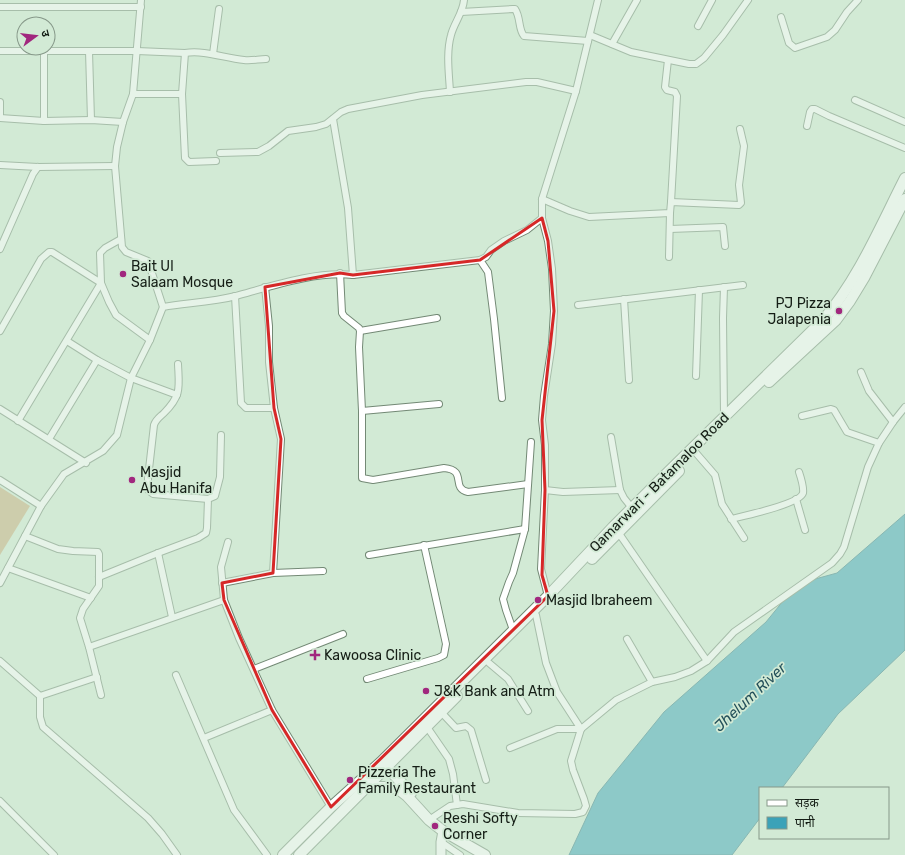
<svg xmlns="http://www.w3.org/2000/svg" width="905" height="855" font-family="Rubik,'Noto Sans Devanagari',sans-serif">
<rect width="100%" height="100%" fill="#d2ead5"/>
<path fill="#c8ac7a" d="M0 487 30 506 0 555Z"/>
<path fill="#3ba2b8" stroke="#307a87" d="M905 514V650L838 714 782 788H760V818L732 855H569L598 793 664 712 766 622 797 584 837 573Z"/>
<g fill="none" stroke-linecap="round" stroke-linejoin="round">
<defs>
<g id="street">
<path d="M141 0 133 94 123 122 117 147 115 166 122 247 126 252 148 261 163 307"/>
<path d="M0 7H141"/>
<path d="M461 12 513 9H515C521 18 518 29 524 36L588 41"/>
<path d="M781 17 789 43 795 48 798 47 827 37 835 30 847 12 858 0"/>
<path d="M698 26 712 0"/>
<path d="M590 35 631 52 689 64H696L704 58 723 35 748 0"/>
<path d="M612 44 637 0"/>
<path d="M0 51H137L185 53"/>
<path d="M89 51 91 120"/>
<path d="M213 54 219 9"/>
<path d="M668 60 665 87 667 90 675 92 677 96 671 202"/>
<path d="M450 92C449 73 446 53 451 35 454 23 463 13 464 0"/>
<path d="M133 94H182"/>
<path d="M855 100 905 122"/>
<path d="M0 102V118"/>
<path d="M0 118 44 121 91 120 123 122"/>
<path d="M333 119 348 208 353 275"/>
<path d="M44 121V52"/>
<path d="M807 126 810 112 812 109H815L829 116 905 148"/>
<path d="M220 153 258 152 269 146 288 131 316 127 326 124 341 112 348 109 422 95 526 82H537L576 91"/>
<path d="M216 161 189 162 185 158 182 94 185 53C205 50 224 58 244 60 251 61 259 59 266 59"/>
<path d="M0 165 38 167 115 166"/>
<path d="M542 199 570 211 589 217 670 213 671 202 739 205 741 203 739 185 744 146 740 129"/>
<path d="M542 218 548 241 552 269 554 311 552 344 544 396 542 420 545 445V490L541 569 548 596"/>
<path d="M670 229 723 227 725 246"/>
<path d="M0 249 33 174 38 167"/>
<path d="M669 257 670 213"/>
<path d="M480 260 488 272 494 319 502 398"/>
<path d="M340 273 342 313 344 316 359 328 360 331 359 347 362 411V478L373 480 444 468C468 470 450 488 468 492L528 484"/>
<path d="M724 287 723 318 724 416"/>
<path d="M235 296 241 403 246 408H274"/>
<path d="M624 299 629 380"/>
<path d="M578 305 743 285"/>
<path d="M0 331 41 259 49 252H52L101 283 109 302 116 315 150 340"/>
<path d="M360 331 437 318"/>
<path d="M67 341 97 360 131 378 177 395"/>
<path d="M178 364C179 387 182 395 164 413 160 417 156 419 154 425L148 478V490L153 494 208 499"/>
<path d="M861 372 869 391 893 422"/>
<path d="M696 376 699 290"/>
<path d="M0 409 86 463"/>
<path d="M362 411 439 404"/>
<path d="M802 416 831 409 834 410 847 432 879 443"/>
<path d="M18 421 101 283 100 253 105 248 121 239"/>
<path d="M611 437 620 490 624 498 632 508"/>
<path d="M49 439 97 360"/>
<path d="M696 453 715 475 722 504 744 538"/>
<path d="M0 480 41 506"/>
<path d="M545 490 563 492 620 490"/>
<path d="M796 499 805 530"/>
<path d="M731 519C743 516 800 504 803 493 804 487 801 478 799 472"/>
<path d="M618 532 707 661"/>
<path d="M25 536 58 549 73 551 98 552 99 554V586L83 609 80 618 89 647 101 695"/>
<path d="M228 542 221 567 224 600 239 638 272 710 331 807"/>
<path d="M158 553 172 617"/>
<path d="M369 555 525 529"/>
<path d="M8 568 91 598"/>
<path d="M273 573 323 571"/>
<path d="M99 577 158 553 198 538 206 533 207 528 208 499 215 496 220 477 221 435"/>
<path d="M0 583 41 506 64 474 103 451 117 435 131 378 150 340 163 307C187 303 212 302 236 296 272 286 316 271 353 275L480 260 486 257 491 250 504 241 527 230 542 218V199L576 91 598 0"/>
<path d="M222 583 273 573 281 439 274 408 269 362V326L265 287"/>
<path d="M536 615 546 663 557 692 581 729"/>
<path d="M513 630 506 610 503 599 509 582 513 573 525 529 531 442"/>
<path d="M627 639 652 682"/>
<path d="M89 647 224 600"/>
<path d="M0 661 40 696V717L43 727 148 818 162 834 177 855"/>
<path d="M489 663 508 679 528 711"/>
<path d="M254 669 343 634"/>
<path d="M176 675 234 810 267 855"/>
<path d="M367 679 438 658 444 655 446 644 424 545"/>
<path d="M40 696 97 677"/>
<path d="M441 712 456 728 466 726 471 730 486 780"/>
<path d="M427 727 449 759 453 774 457 805"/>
<path d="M204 738 272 710"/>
<path d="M510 748 557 729H581"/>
<path d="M0 801 54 855"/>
<path d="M429 820 450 806 463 804 518 813 575 814 583 812 586 806 584 799 573 770 571 761 581 729 616 700 652 682 675 677 691 671 707 661 734 632 832 563 840 554 844 547 868 467 879 443 893 422 905 407"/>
<path d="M441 842 460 855"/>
</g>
<path id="secondary" d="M441 855V842L443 831"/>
<g id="primary">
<path d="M769 382 836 320 850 301 864 278 905 199"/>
<path d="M592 559 679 471"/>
<path d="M382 762 411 793"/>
<path d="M367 787H387L398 789 407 796 429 820 443 831 485 855"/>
<path d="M283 855 331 807 381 762 548 596 613 527 660 480 823 320C858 280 881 225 905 178"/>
<path d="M299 855 457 696"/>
</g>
</defs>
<use href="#street" stroke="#738975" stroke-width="8"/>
<use href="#secondary" stroke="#738975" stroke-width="11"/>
<use href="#primary" stroke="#738975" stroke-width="12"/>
<use href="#street" stroke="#fff" stroke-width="6"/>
<use href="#secondary" stroke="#fff" stroke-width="9"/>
<use href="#primary" stroke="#fff" stroke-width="10"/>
</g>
<path d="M0 0H905V855H0ZM542 218 548 241 554 311 542 420 545 490 542 575 548 596 331 807 272 710 224 600 222 583 273 573 281 439 274 408 265 287 340 273 353 275 480 260Z" fill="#d2ead5" fill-opacity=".55" fill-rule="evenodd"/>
<path fill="none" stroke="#d62828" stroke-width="3" stroke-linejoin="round" d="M542 218 548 241 554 311 542 420 545 490 542 575 548 596 331 807 272 710 224 600 222 583 273 573 281 439 274 408 265 287 340 273 353 275 480 260Z"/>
<g fill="#a1277e" stroke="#d2ead5" stroke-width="1.5">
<circle cx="123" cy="274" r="4"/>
<circle cx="839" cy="311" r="4"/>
<circle cx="132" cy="480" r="4"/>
<circle cx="538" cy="600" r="4"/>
<path d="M313 649h4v4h4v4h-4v4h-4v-4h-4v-4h4z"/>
<circle cx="426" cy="691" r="4"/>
<circle cx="350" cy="780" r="4"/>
<circle cx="435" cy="826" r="4"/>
</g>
<g text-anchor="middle" stroke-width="3.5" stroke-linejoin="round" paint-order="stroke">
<g font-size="14" fill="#151e16" stroke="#d2ead5" text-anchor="start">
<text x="131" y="271">Bait Ul<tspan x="131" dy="16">Salaam Mosque</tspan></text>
<text x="831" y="308" text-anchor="end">PJ Pizza<tspan x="831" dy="16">Jalapenia</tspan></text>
<text x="140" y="477">Masjid<tspan x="140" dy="16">Abu Hanifa</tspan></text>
<text x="546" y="605">Masjid Ibraheem</text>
<text x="324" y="660">Kawoosa Clinic</text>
<text x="434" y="696">J&amp;K Bank and Atm</text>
<text x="358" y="777">Pizzeria The<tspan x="358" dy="16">Family Restaurant</tspan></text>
<text x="443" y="823">Reshi Softy<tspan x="443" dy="16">Corner</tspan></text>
</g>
<g font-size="14" fill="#151e16" stroke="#d2ead5">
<text transform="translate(659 482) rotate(-45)" y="5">Qamarwari - Batamaloo Road</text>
</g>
<g font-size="15" font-style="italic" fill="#24505a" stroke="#d2ead5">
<text transform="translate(750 697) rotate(-43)" y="5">Jhelum River</text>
</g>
</g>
<rect x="759" y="787" width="130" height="52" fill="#d2ead5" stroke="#869889"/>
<rect x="767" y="800" width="20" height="6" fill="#ffffff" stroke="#869889"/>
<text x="795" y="807" font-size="12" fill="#151e16">सड़क</text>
<rect x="767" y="817" width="20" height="12" fill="#3ba2b8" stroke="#869889"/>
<text x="795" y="827" font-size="12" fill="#151e16">पानी</text>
<g transform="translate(36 36) rotate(75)"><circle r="19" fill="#d2ead5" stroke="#869889"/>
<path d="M0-3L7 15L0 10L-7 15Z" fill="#a1277e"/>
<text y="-6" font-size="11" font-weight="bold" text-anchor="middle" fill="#151e16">उ</text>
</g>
</svg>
